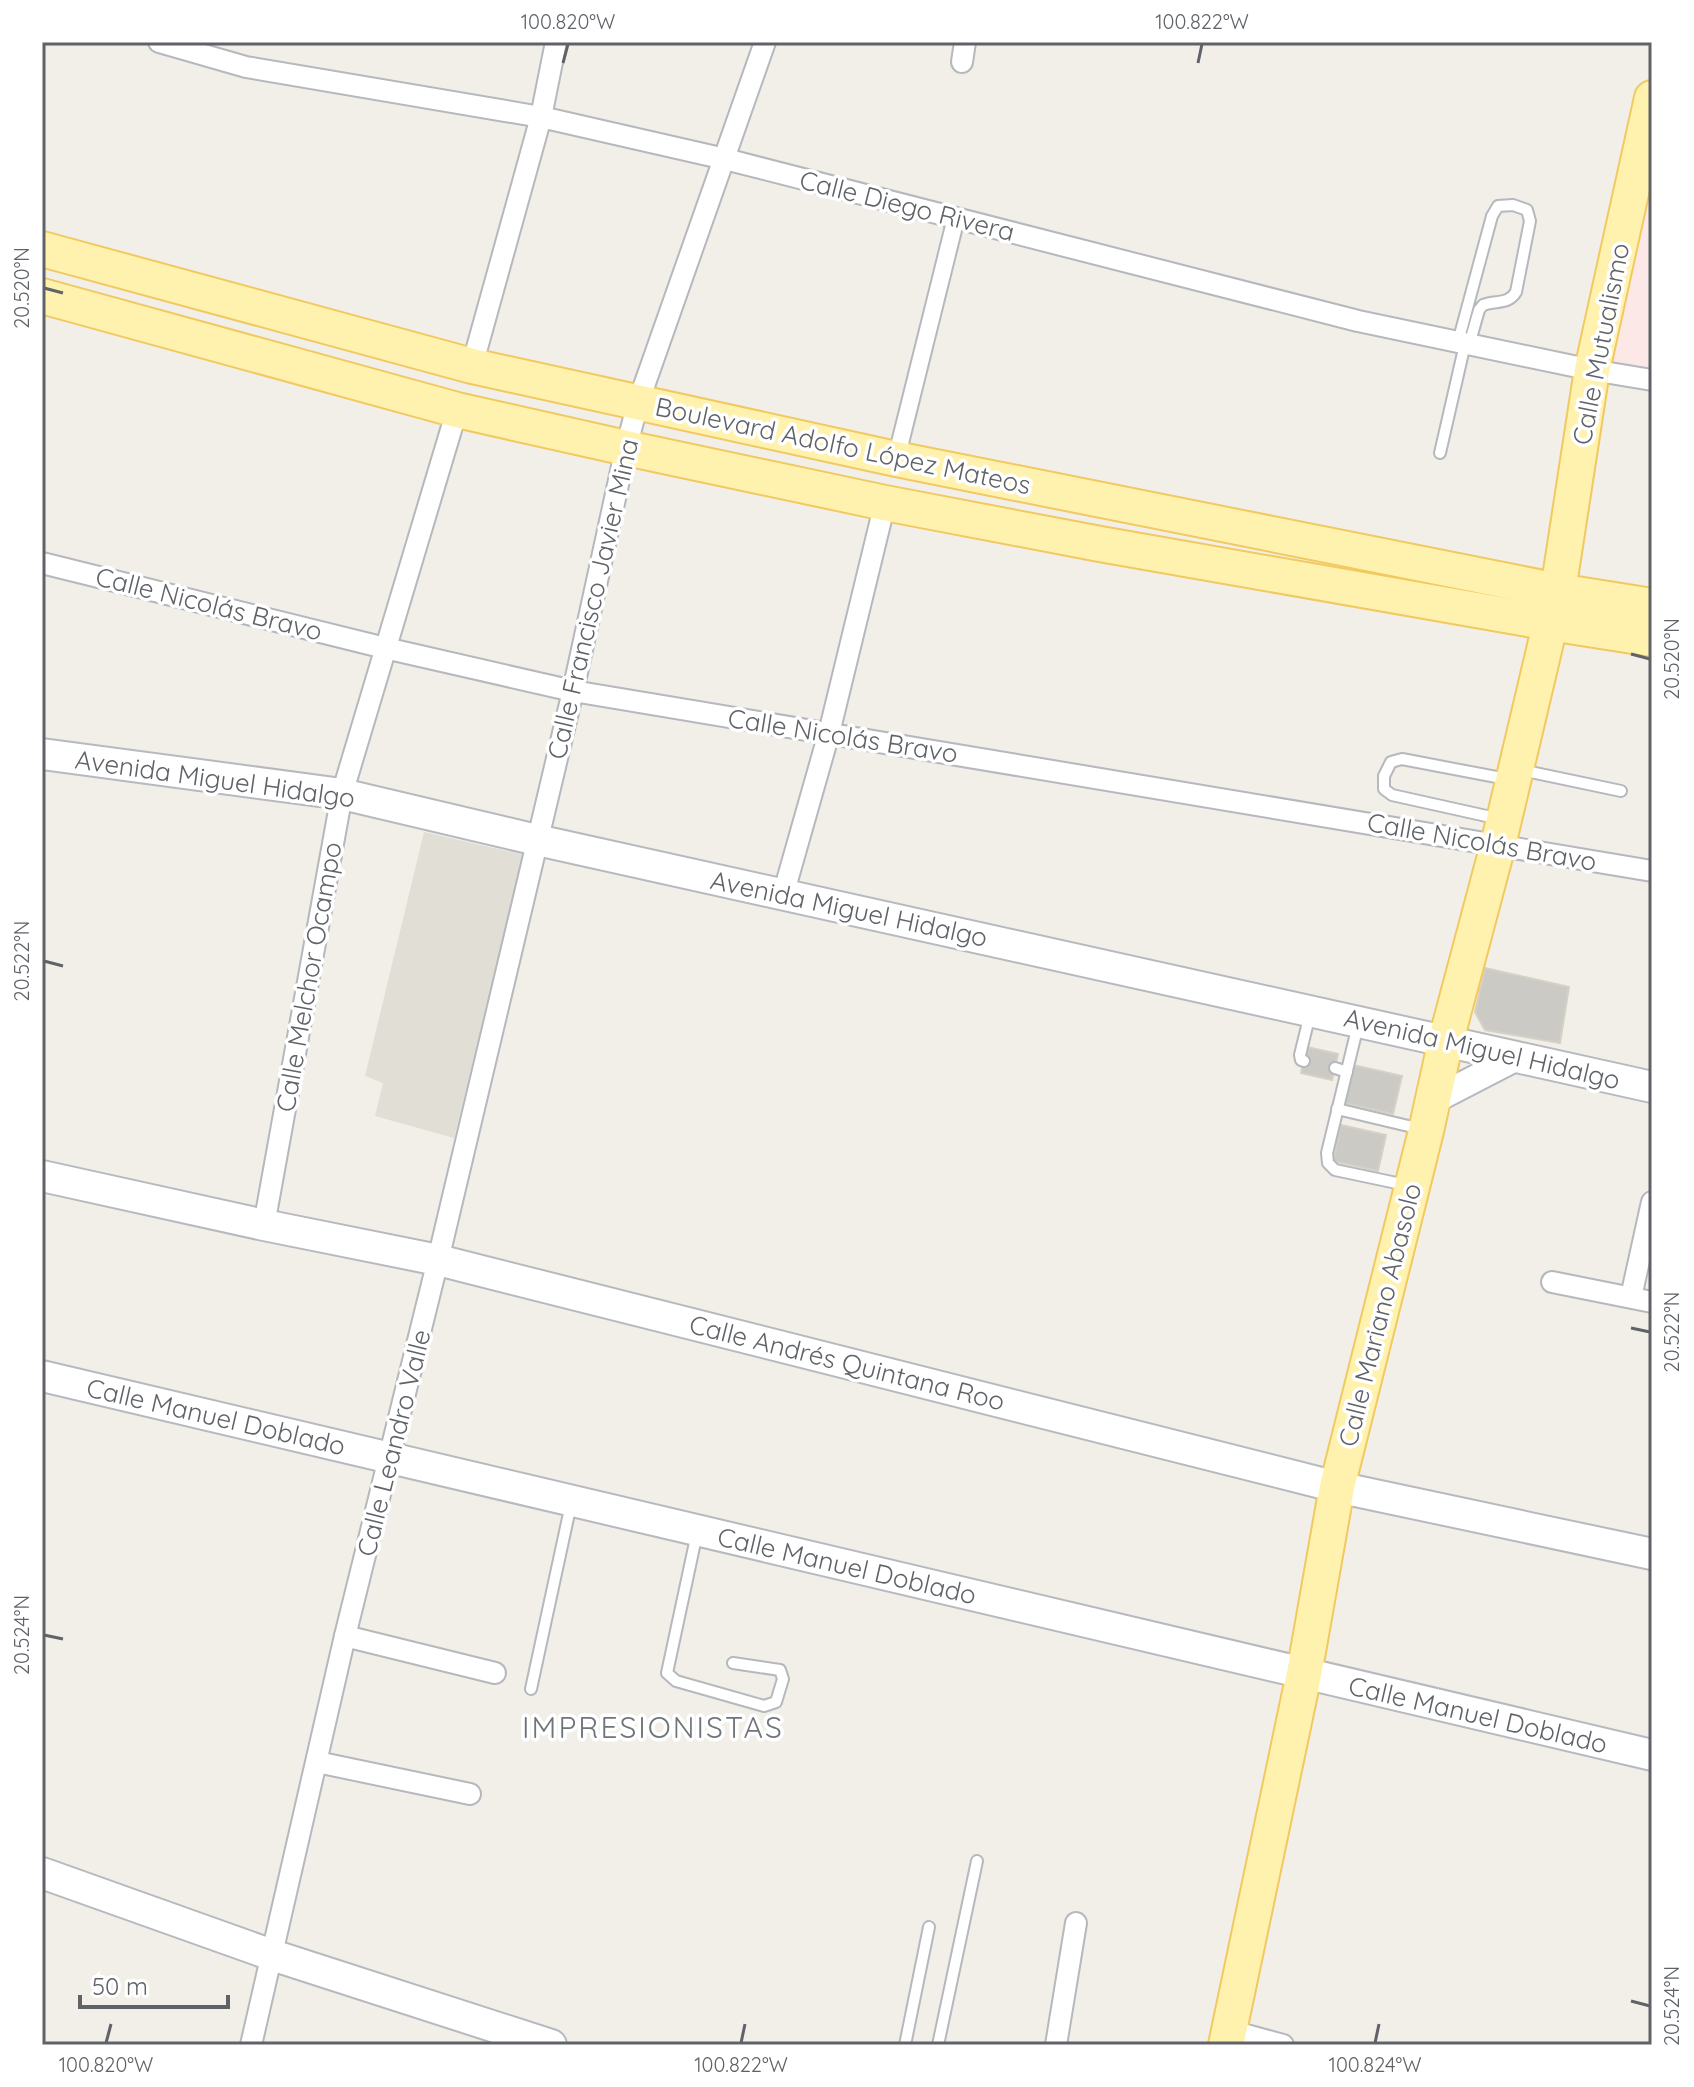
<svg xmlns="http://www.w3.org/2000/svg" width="1694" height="2087" font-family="Quicksand,sans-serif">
<rect width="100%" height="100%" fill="#f1efe8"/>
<path fill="#e1ded6" d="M424 832 524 855 454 1138 375 1116 383 1083 365 1076Z"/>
<path fill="#fce8e6" d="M1652 178V368L1611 361Z"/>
<g fill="#cccac5" stroke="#d6d1c6" stroke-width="2">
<path d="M1485 968 1569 987 1560 1043 1485 1030 1475 1012Z"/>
<path d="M1307 1047 1338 1054 1332 1080 1301 1073Z"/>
<path d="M1353 1065 1402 1076 1393 1114 1344 1103Z"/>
<path d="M1341 1125 1386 1135 1378 1171 1333 1161Z"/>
</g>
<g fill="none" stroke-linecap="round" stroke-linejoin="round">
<defs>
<g id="service">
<path d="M1458 342 1492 216 1498 206 1513 205 1527 210 1530 221 1516 292C1508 305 1496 300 1483 305L1479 310 1469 345"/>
<path d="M1440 453 1465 344"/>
<path d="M1521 770 1621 791"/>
<path d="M1500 819 1392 795 1384 789V776L1391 762 1402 759 1507 779"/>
<path d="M1358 1025 1327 1153 1328 1163 1335 1170 1406 1185"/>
<path d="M1304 1061 1301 1060 1300 1055 1310 1014"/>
<path d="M1335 1068 1347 1072"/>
<path d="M1337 1109 1421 1129"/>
<path d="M697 1533 667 1673 676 1681 764 1706 776 1702 783 1679 780 1670 733 1663"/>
<path d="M531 1689 571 1504"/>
<path d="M905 2045 929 1927"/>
<path d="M938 2045 977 1861"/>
</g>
<path id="pedestrian" d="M896 459 956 218"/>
<g id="minor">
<path d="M159 42 246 67 541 117 725 159 1358 321 1592 370 1652 380"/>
<path d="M962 62 965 42"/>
<path d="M472 366 541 117 556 42"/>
<path d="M42 563 385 648 573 691 1652 871"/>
<path d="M783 895 829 733 885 503"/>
<path d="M264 1225 342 794 457 410"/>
<path d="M1552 1282 1652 1302"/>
<path d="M1631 1297 1652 1202"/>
<path d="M345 1636 495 1673"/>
<path d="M317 1762 470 1794"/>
<path d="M1228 2030 1283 2045"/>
<path d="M251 2045 345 1636 438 1260 573 691 626 448 638 403 765 42"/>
<path d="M1056 2045 1076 1923"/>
</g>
<path id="tertiary" d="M1432 1101 1517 1057"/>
<g id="secondary">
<path d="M42 754 342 794 537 840 1652 1087"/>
<path d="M42 1176 264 1225 438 1260 1337 1487 1652 1554"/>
<path d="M42 1376 1652 1755"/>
<path d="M42 1873 272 1955 551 2045"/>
</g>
<g id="primary">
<path d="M42 249 472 366 896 459 1558 591 1652 606"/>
<path d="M42 296 457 410 626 448 885 503 1100 544 1550 623 1652 639"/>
<path d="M1226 2045 1304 1674 1337 1487 1426 1131 1446 1040 1498 845 1558 591 1592 370 1652 98"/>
</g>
</defs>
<use href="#service" stroke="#b5b8bc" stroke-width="14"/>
<use href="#pedestrian" stroke="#b5b8bc" stroke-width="20"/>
<use href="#minor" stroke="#b5b8bc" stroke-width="24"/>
<use href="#tertiary" stroke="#b5b8bc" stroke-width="30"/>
<use href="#secondary" stroke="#b6babf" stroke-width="34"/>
<use href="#primary" stroke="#f2c960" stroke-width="38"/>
<use href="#service" stroke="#fff" stroke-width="10"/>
<use href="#pedestrian" stroke="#fff" stroke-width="16"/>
<use href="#minor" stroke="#fff" stroke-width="20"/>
<use href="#tertiary" stroke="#fff" stroke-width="26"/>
<use href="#secondary" stroke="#fff" stroke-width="30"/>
<use href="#primary" stroke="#fff2af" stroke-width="34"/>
</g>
<path fill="none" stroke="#5f6368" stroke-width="3" d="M563 63 568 44M1198 63 1202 44M44 288 63 293M1631 654 1650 659M44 961 63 966M1631 1328 1650 1332M44 1635 63 1639M1631 2001 1650 2006M106 2043 111 2024M741 2043 745 2024M1375 2043 1379 2024"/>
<g text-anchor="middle" stroke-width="7" stroke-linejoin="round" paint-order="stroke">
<g font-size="26" fill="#5f6368" stroke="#fff">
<text transform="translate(907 206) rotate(14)" y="9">Calle Diego Rivera</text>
<text transform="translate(1601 344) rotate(-79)" y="9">Calle Mutualismo</text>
<text transform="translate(843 446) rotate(12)" y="9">Boulevard Adolfo López Mateos</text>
<text transform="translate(593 599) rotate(-77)" y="9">Calle Francisco Javier Mina</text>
<text transform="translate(209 604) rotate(14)" y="9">Calle Nicolás Bravo</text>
<text transform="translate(843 736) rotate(9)" y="9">Calle Nicolás Bravo</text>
<text transform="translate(215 779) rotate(8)" y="9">Avenida Miguel Hidalgo</text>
<text transform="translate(1482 842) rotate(10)" y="9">Calle Nicolás Bravo</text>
<text transform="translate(849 909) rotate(12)" y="9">Avenida Miguel Hidalgo</text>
<text transform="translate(309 977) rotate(-80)" y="9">Calle Melchor Ocampo</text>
<text transform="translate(1482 1049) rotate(13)" y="9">Avenida Miguel Hidalgo</text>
<text transform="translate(1380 1315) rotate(-76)" y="9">Calle Mariano Abasolo</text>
<text transform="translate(847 1363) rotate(14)" y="9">Calle Andrés Quintana Roo</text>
<text transform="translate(216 1417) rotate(13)" y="9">Calle Manuel Doblado</text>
<text transform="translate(394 1443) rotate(-76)" y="9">Calle Leandro Valle</text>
<text transform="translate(847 1566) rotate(13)" y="9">Calle Manuel Doblado</text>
<text transform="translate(1478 1715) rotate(13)" y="9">Calle Manuel Doblado</text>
</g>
<g font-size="30" letter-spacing="2" fill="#70757a" stroke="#fff">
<text x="653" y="1738">IMPRESIONISTAS</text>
</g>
</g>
<rect width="1694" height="2087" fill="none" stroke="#ffffff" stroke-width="88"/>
<path d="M80 1995v12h148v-12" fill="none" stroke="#5f6368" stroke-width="4"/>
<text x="92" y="1995" font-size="24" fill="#5f6368" stroke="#ffffff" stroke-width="6" paint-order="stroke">50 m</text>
<rect x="44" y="44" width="1606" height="1999" fill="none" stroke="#5f6368" stroke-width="3"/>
<g font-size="20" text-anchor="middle" fill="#5f6368">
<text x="568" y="29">100.820°W</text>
<text x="1202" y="29">100.822°W</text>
<text transform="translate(22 288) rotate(-90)" y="7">20.520°N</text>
<text transform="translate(1672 659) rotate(-90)" y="7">20.520°N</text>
<text transform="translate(22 961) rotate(-90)" y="7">20.522°N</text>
<text transform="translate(1672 1332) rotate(-90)" y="7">20.522°N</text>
<text transform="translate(22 1635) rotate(-90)" y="7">20.524°N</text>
<text transform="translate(1672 2006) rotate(-90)" y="7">20.524°N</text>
<text x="106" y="2072">100.820°W</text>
<text x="741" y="2072">100.822°W</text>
<text x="1375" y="2072">100.824°W</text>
</g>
</svg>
